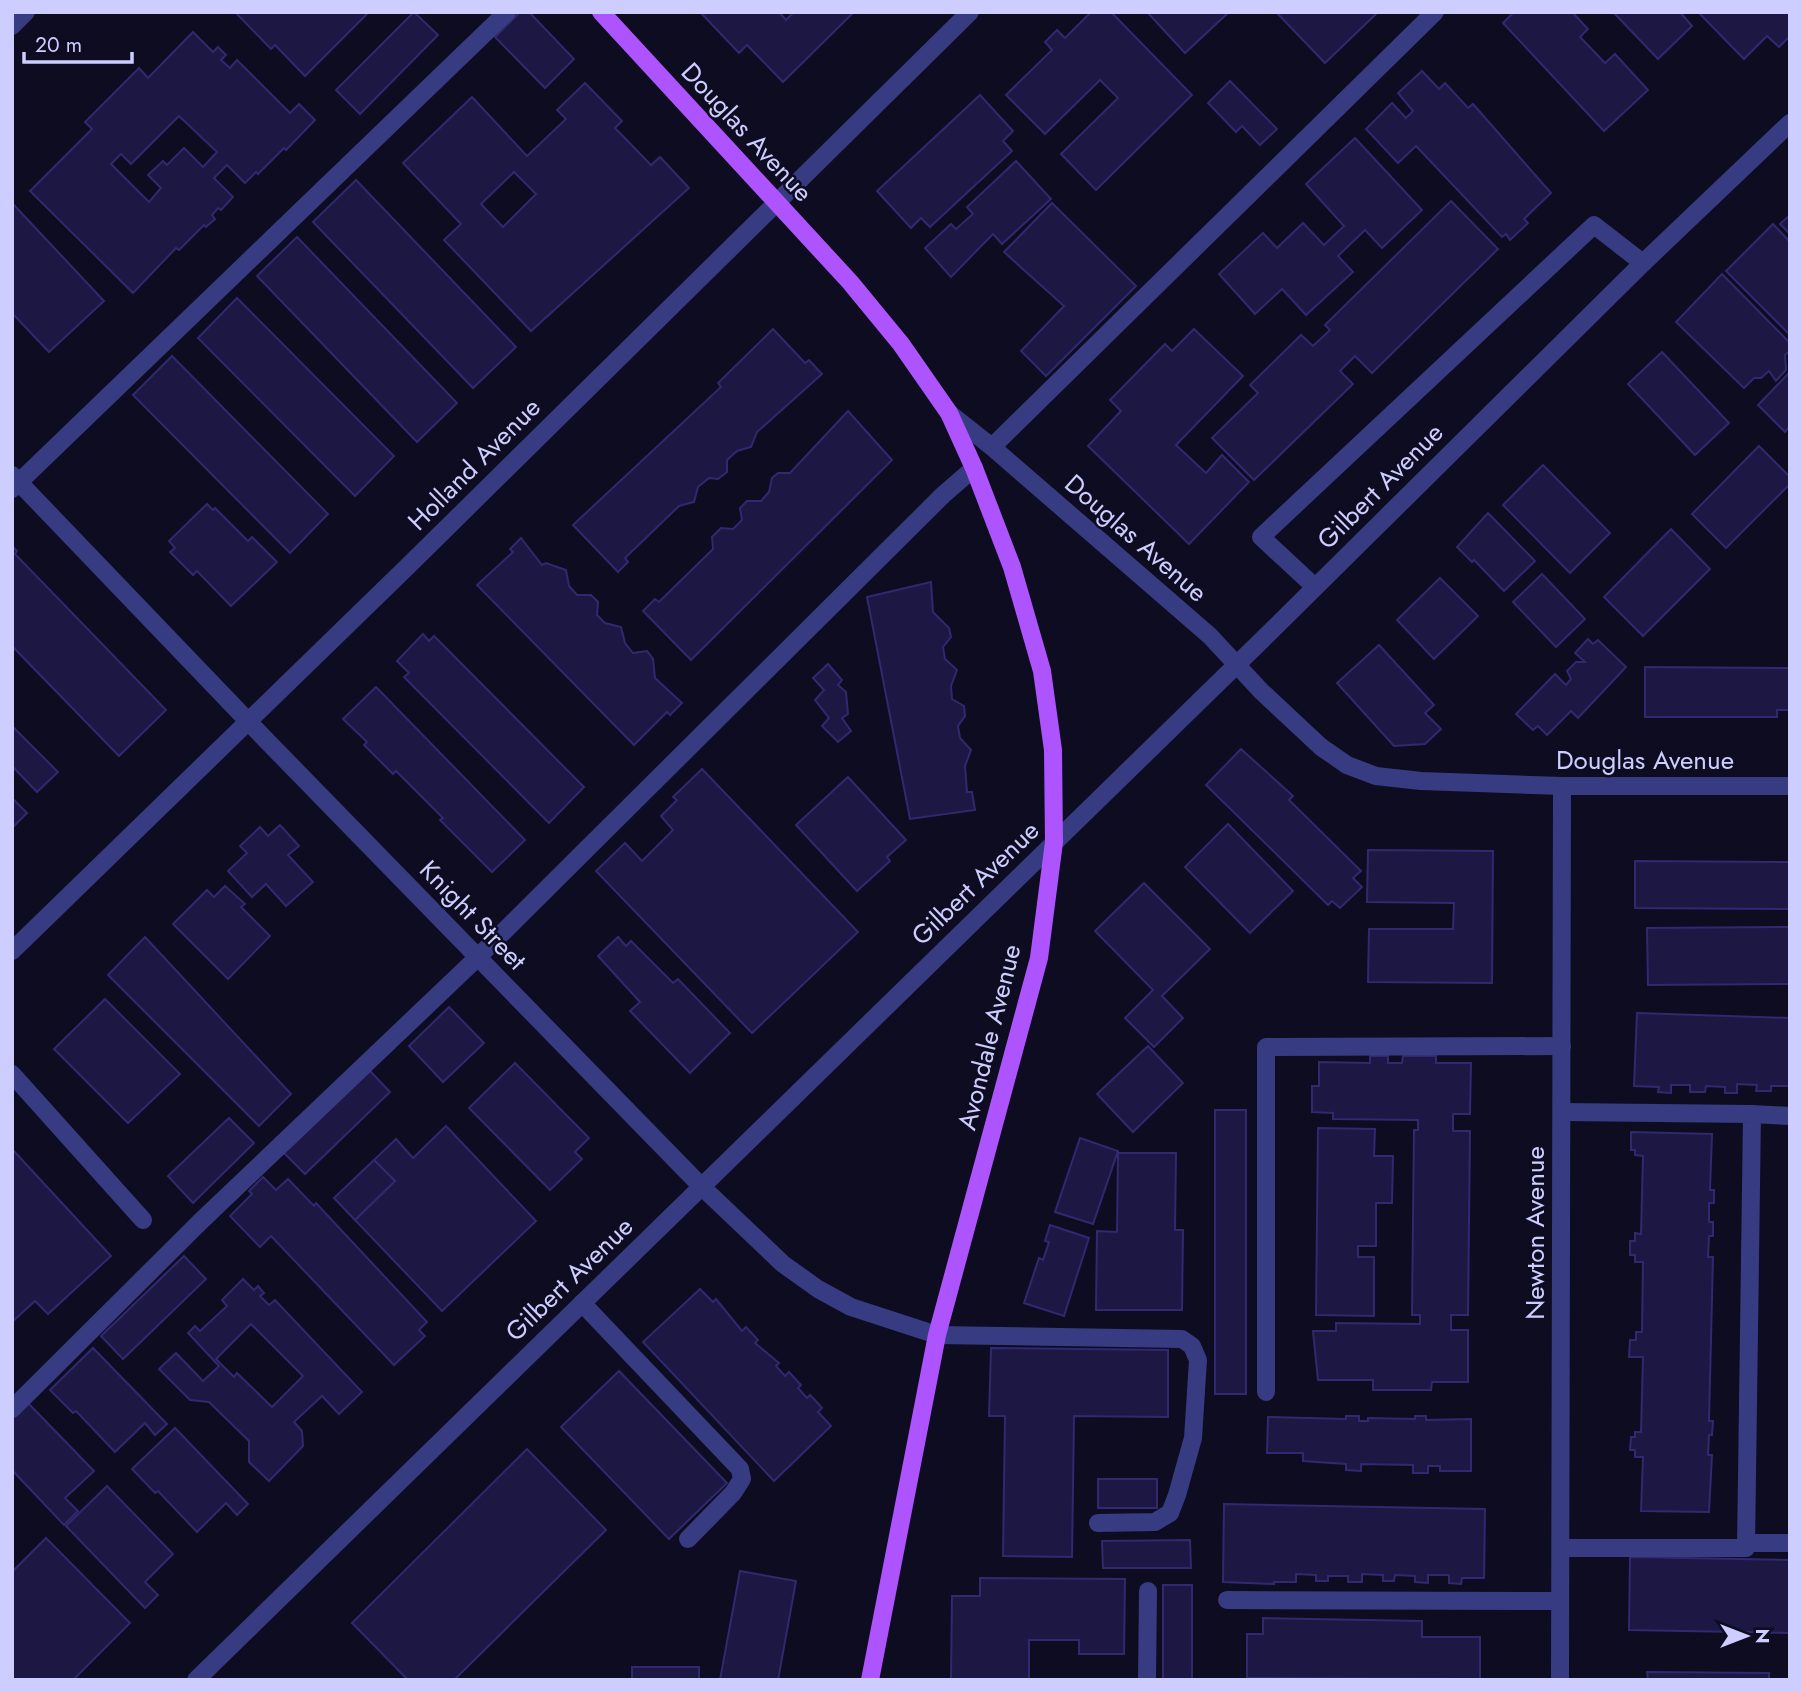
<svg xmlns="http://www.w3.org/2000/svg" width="1802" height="1692" font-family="Jost,sans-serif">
<rect width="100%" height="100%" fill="#0e0c21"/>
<g fill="#1c1843" stroke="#302970" stroke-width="2" fill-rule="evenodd">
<path d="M235 12H369L305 76 275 45 271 49Z"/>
<path d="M414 12 438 35 360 114 336 90Z"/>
<path d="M520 12H529L574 59 545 88 495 37Z"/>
<path d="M700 12H779L786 20 794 12H854L783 82 747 45 739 53Z"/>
<path d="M1091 12H1111L1192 95 1096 190 1061 154 1118 98 1100 80 1045 134 1006 95 1052 50 1045 42 1057 30 1065 38Z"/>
<path d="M1147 12H1229L1185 53Z"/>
<path d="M1276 12H1378L1325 63Z"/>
<path d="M1514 12H1572L1588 29 1580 37 1605 63 1615 54 1648 90 1604 131 1503 23Z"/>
<path d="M1613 12H1680L1692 26 1658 59Z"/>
<path d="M1698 12H1790V36L1779 47 1767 36 1744 59Z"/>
<path d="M193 32 213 52 218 47 226 55 221 60 230 68 237 60 290 113 299 104 315 120 286 150 284 148 258 174 256 172 245 183 227 165 214 178 233 197 221 210 218 208 212 215 215 219 206 227 204 225 179 250 176 248 133 293 30 191 92 129 85 122 139 68 148 78ZM179 116 217 152 203 167 184 148 167 165 163 161 148 175 161 188 149 202 111 164 121 154 131 164Z"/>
<path d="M1422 71 1439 89 1445 83 1468 108 1473 104 1551 193 1524 219 1528 223 1510 240 1506 234 1502 237 1416 146 1398 163 1366 129 1392 103 1406 118 1413 111 1398 93Z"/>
<path d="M1230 81 1277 129 1260 145 1242 126 1236 132 1208 103Z"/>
<path d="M585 83 622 121 615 128 651 165 660 157 689 188 531 331 444 240 461 224 403 163 472 97 527 156 566 119 557 110ZM514 172 536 194 503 227 481 204Z"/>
<path d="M980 95 1013 131 1003 141 1012 151 930 227 921 218 911 228 877 191Z"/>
<path d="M1355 138 1422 210 1382 248 1365 230 1338 256 1353 272 1306 315 1282 289 1255 314 1219 274 1263 233 1277 248 1303 223 1324 245 1344 226 1306 184Z"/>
<path d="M1016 161 1051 199 1002 244 993 234 951 277 925 248 951 224 956 229 973 214 967 207Z"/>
<path d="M356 180 516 347 473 388 313 222Z"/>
<path d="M1451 201 1498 249 1372 373 1355 356 1340 371 1353 384 1254 480 1212 438 1258 393 1250 385 1301 335 1313 346 1330 330 1325 325Z"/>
<path d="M12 203 104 301 49 352 12 313Z"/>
<path d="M1052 203 1136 286 1046 376 1021 351 1064 306 1004 252Z"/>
<path d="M1790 215V234L1780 224Z"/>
<path d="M1773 224 1790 242V335L1726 271Z"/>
<path d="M297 237 457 403 417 442 257 276Z"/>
<path d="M1722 274 1790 343V351L1785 355 1786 370 1776 381 1769 371 1761 378H1754L1744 388 1676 322Z"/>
<path d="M237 298 394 456 355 496 198 338Z"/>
<path d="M773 329 805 363 809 360 822 374 757 432 751 447 737 451 727 460V472L718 479 709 478 698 487 694 502 679 506 625 558 628 562 618 572 573 525 721 387 718 383Z"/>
<path d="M1194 329 1243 376 1176 445 1206 473 1222 455 1249 482 1189 544 1088 446 1121 411 1110 400 1165 344 1172 351Z"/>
<path d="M1662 352 1729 423 1695 455 1628 384Z"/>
<path d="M172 356 328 514 290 553 133 395Z"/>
<path d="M1789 373 1790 426 1785 432 1758 405Z"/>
<path d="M848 411 892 460 691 660 643 611 655 599 659 602 713 549 712 537 721 528 733 529 742 520 740 508 747 501H761L769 492 772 478 778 473H790Z"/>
<path d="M1759 446 1790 477V484L1726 548 1692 514Z"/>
<path d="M1543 465 1610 533 1570 573 1503 505Z"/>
<path d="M207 504 213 510 215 508 248 541 252 537 277 562 231 606 197 571 193 575 170 552 175 548 169 541Z"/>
<path d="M1488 513 1535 561 1504 591 1474 560 1472 562 1457 547Z"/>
<path d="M1671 529 1710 569 1643 636 1604 597Z"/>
<path d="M521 538 542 565 546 563 566 570 569 586 577 595H591L598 602 597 615 605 623 621 627 625 643 633 653 647 651 653 659 655 678 682 703 670 715 667 712 634 745 477 585 513 552 510 549Z"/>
<path d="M12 546 17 551 15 554 166 710 119 756 12 646Z"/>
<path d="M1542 574 1585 619 1556 647 1513 602Z"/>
<path d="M1440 578 1478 616 1434 659 1397 620Z"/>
<path d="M931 582 933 612 949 628 951 637 943 647 945 659 957 670 951 686 952 699 964 706 965 716 958 726 960 738 971 750 965 766 967 792H972L975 810 910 819 867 597Z"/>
<path d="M423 634 429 641 434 636 584 787 549 823 404 677 409 673 397 661Z"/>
<path d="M1588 639 1593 644 1598 640 1626 667 1578 718 1571 711 1547 735 1538 726 1533 730 1516 714 1555 674 1566 685 1571 679 1567 671 1576 662H1585L1575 653Z"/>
<path d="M1379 645 1434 705 1425 713 1441 729 1425 744 1394 746 1337 683Z"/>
<path d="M828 664 842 680 838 685 846 692 848 714 842 718 851 731 838 742 822 726 829 718 815 700 824 690 813 678Z"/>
<path d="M1645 667 1790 668V710H1777V717H1645Z"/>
<path d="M376 687 525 840 492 872 440 820 443 818 396 771 393 774 364 745 367 742 343 719Z"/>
<path d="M12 726 58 772 37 792 12 766Z"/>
<path d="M1241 749 1293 796 1289 800 1361 871 1353 878 1362 887 1340 908 1332 901 1328 905 1206 785Z"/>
<path d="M702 769 858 932 752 1033 596 871 625 843 642 861 673 830 661 816 677 800 673 797Z"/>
<path d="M848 777 906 840 887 857 890 861 857 891 796 825Z"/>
<path d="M12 798 27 813 12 828Z"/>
<path d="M1228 824 1293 891 1250 933 1185 867Z"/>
<path d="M280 825 299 846 288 855 313 882 286 906 266 884 252 897 228 871 247 853 240 846 260 827 268 836Z"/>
<path d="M1368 850 1493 851 1492 983 1368 982 1369 929H1453L1454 903 1367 902Z"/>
<path d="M1635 861 1790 862V909L1635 908Z"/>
<path d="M1144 883 1210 949 1162 996 1183 1018 1154 1047 1125 1018 1153 990 1095 931Z"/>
<path d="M225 886 245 904 241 907 270 936 228 979 173 924 207 890 214 897Z"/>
<path d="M1790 927V984L1648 985 1647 928Z"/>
<path d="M145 937 291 1094 259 1126 108 975Z"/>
<path d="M618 937 626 946 631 941 673 983 678 979 730 1033 690 1073 630 1011 640 1002 598 956Z"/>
<path d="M105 999 180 1074 128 1123 54 1049Z"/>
<path d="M449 1007 484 1043 443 1082 409 1046Z"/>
<path d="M1637 1013 1790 1018V1086H1771V1091H1756L1757 1085 1737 1084V1093H1725V1087L1706 1086 1705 1092H1690V1085H1671V1093L1658 1092 1659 1087 1634 1086Z"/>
<path d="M1148 1046 1183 1083 1133 1132 1097 1094Z"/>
<path d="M1370 1056H1388V1063H1402L1403 1056H1436V1063H1471L1470 1114H1453V1131H1470L1468 1315H1451V1330H1468V1382H1432L1431 1390H1373V1380H1318L1313 1331H1336V1323L1420 1324V1315H1412L1414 1130H1418V1120L1333 1119V1113L1312 1112V1086H1319V1062L1370 1063Z"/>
<path d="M515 1063 589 1138 575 1152 582 1159 550 1190 469 1108Z"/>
<path d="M370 1071 390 1092 305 1174 284 1153Z"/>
<rect x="1215" y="1110" width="31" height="284"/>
<path d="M229 1118 254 1143 193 1203 168 1176Z"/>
<path d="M446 1126 536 1221 442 1311 355 1220 395 1181 374 1160 396 1139 413 1158Z"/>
<path d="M1318 1128 1375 1129 1374 1156H1393L1392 1203H1376V1246H1358V1257H1374V1316L1316 1315Z"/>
<path d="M1631 1132 1712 1134 1710 1190H1714V1203H1709V1222H1713V1236H1709L1708 1257H1713L1709 1421H1713L1712 1435H1709L1708 1455H1712L1709 1512 1641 1511 1643 1457H1635V1450H1630L1631 1437H1635V1432H1641L1643 1357H1629L1630 1340H1636V1332H1642L1643 1262H1635V1255H1630V1241H1635V1233L1641 1234 1643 1156 1635 1155V1150H1631Z"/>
<path d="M1080 1138 1118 1151 1093 1224 1055 1212Z"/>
<path d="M12 1149 111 1256 48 1314 35 1301 12 1322Z"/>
<path d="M1118 1153H1176L1175 1230H1183L1182 1310H1096L1097 1231 1117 1232Z"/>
<path d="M374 1160 395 1181 355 1220 334 1198Z"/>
<path d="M263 1177 276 1190 288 1179 314 1206 316 1203 427 1322 419 1330 425 1336 394 1365 271 1236 260 1247 230 1216 252 1194 249 1191Z"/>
<path d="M1050 1225 1089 1238 1064 1316 1024 1303 1039 1258 1043 1260 1049 1242 1045 1241Z"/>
<path d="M184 1256 206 1279 123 1359 101 1336Z"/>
<path d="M243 1279 254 1290 258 1286 264 1293 260 1296 269 1305 275 1300 362 1392 339 1414 322 1396 294 1422 302 1431 303 1446 269 1481 249 1462V1441L209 1402 190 1400 159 1369 176 1353 203 1381 219 1366 188 1333 195 1326 200 1331 227 1306 222 1300ZM251 1324 303 1376 272 1407 237 1373 234 1377 216 1359Z"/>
<path d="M700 1289 713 1302 716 1299 742 1331 746 1327 758 1340 755 1343 779 1363 776 1366 785 1376 789 1372 801 1385 798 1388 807 1398 810 1395 814 1399 822 1408 818 1412 831 1426 774 1481 643 1342Z"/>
<path d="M93 1348 167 1424 155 1435 145 1423 115 1452 76 1411 73 1413 50 1390Z"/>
<path d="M991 1348 1168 1350V1417L1074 1416 1072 1557 1003 1556 1005 1416H989Z"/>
<path d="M619 1371 727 1483 669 1539 561 1427Z"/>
<path d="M27 1402 94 1471 65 1498 78 1511 64 1525 12 1470V1417Z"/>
<path d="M1346 1416H1359V1421H1368V1418L1415 1419V1416H1426V1420L1471 1419V1471H1440V1466H1428V1473H1413V1465L1361 1464V1471L1346 1470V1464L1303 1461V1453H1267L1268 1417 1346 1419Z"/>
<path d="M175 1428 248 1504 237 1515 226 1503 197 1532 158 1491 155 1493 132 1469Z"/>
<path d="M527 1449 606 1530 454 1680H408L352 1623Z"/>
<rect x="1098" y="1479" width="59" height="29"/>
<path d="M107 1486 173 1554 145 1582 158 1595 145 1608 66 1526Z"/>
<path d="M1224 1504 1485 1509 1484 1578H1462L1461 1584 1449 1583V1575H1428V1583L1415 1582V1576L1395 1575 1394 1581H1383V1575L1362 1574V1582H1348V1576H1328V1581H1316V1575L1296 1574V1582H1274V1584L1223 1582Z"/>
<path d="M46 1538 130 1623 73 1680H12V1572Z"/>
<path d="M1190 1540 1191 1568H1103L1102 1541Z"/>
<path d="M1630 1557 1790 1560V1633L1629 1630Z"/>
<path d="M740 1571 796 1581 778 1680H720Z"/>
<path d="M980 1578 1125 1579 1124 1654H1079V1640H1029V1680H951L952 1596H980Z"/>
<rect x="1163" y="1585" width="29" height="95"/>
<path d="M1263 1618 1422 1621V1637H1480V1679L1247 1678V1634H1263Z"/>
<rect x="632" y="1667" width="67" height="13"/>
<path d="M1647 1672 1769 1673V1680H1648Z"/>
</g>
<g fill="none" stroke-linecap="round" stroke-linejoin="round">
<g stroke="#363b82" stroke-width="18">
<path d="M12 26 26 12"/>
<path d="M949 413 992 447 1210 636 1261 691 1321 747 1347 765 1376 776 1421 781 1562 786H1790"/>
<path d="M992 447 1435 12"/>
<path d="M12 475 267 741 701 1186 783 1264 818 1289 851 1307 937 1335 1182 1339 1192 1346 1198 1360 1193 1438 1177 1495 1170 1513 1155 1522 1098 1523"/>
<path d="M12 489 507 12"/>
<path d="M1315 587 1261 537 1594 225 1643 263"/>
<path d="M12 951 407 567 970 12"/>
<path d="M12 1074 143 1220"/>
<path d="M1752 1114 1790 1116"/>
<path d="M582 1303 740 1469 742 1479 733 1493 688 1539"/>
<path d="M1266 1392V1047L1562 1046"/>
<path d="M12 1409 201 1221 478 957 943 495 974 468"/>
<path d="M1746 1543H1790"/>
<path d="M1561 1548H1746L1752 1114 1562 1112"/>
<path d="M1227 1600 1560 1601"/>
<path d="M196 1680 1262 640 1643 263 1790 123"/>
<path d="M1147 1680 1148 1591"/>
<path d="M1560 1680 1562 786"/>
</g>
<path stroke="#ae54ff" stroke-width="18" d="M601 12 850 282 901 344 949 413 974 468 1012 567 1042 671 1053 750 1054 842 1039 958 937 1335 870 1680"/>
</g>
<g text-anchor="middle" stroke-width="5" stroke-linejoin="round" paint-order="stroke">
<g font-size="26" fill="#cdcdff" stroke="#0e0c21">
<text transform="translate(747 132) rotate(47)" y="9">Douglas Avenue</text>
<text transform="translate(474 464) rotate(-45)" y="9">Holland Avenue</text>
<text transform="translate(1380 486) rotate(-45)" y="9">Gilbert Avenue</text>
<text transform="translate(1136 538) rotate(41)" y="9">Douglas Avenue</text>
<text x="1645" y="769">Douglas Avenue</text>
<text transform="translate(975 883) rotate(-44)" y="9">Gilbert Avenue</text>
<text transform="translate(473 915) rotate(46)" y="9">Knight Street</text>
<text transform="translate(989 1037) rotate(-76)" y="9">Avondale Avenue</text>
<text transform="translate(1535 1233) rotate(-90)" y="9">Newton Avenue</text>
<text transform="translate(569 1279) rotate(-44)" y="9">Gilbert Avenue</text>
</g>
</g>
<rect width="1802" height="1692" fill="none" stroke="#cdcdff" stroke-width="28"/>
<g transform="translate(1746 1636) rotate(90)" stroke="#0e0c21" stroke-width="5" paint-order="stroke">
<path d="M0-5L12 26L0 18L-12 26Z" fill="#cdcdff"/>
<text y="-10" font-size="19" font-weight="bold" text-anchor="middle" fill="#cdcdff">N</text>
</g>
<path d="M24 52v10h108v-10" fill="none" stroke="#cdcdff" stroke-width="3.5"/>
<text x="35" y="52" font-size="21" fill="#cdcdff" stroke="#0e0c21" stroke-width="5" paint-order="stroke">20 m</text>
</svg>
